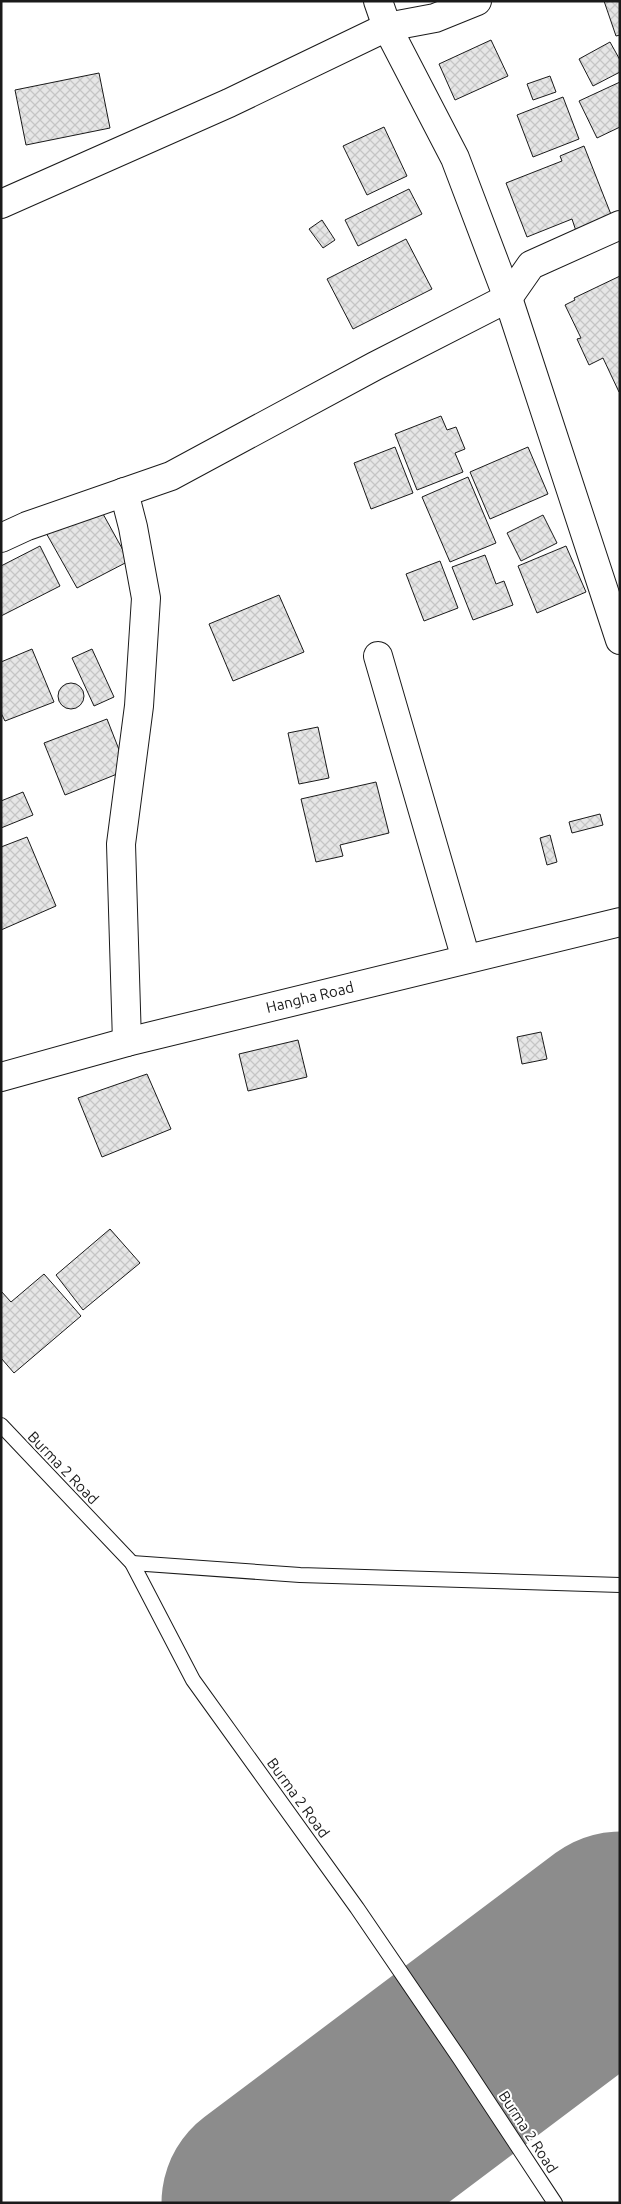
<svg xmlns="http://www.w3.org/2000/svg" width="621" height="2204" font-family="Ubuntu,sans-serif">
<defs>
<pattern id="building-cross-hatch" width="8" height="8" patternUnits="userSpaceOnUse" patternTransform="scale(1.25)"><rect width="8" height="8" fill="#e6e6e6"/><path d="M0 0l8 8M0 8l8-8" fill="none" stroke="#c5c5c5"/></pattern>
</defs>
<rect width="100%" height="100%" fill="#fff"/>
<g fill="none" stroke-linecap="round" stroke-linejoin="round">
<path stroke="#8c8c8c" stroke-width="215" d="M269 2203 620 1939"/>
</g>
<g fill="url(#building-cross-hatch)" stroke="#1a1a1a">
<path d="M604 1H620V35L616 36Z"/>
<path d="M491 40 508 76 455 100 439 64Z"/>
<path d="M610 42 620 60V72L593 86 579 59Z"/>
<path d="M99 73 110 128 26 145 15 90Z"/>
<path d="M550 76 556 92 533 100 527 84Z"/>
<path d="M620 82V127L597 138 579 101Z"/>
<path d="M563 97 579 139 533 157 517 115Z"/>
<path d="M384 127 407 176 367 195 343 146Z"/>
<path d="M584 146 612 217 576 231 572 219 527 237 506 183 562 161 560 156Z"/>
<path d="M409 189 422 214 358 246 345 220Z"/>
<path d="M322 220 335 240 323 248 309 229Z"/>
<path d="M406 239 432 289 353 329 327 279Z"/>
<path d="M620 276V392H619L603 358 589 365 577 339 581 338 565 305 575 300 574 298Z"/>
<path d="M441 416 447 430 456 427 465 449 455 453 463 472 417 490 395 434Z"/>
<path d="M395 447 413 493 371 509 354 463Z"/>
<path d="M528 447 548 494 490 519 470 472Z"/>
<path d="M468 477 496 543 450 562 422 497Z"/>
<path d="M97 503 129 561 77 588 45 531Z"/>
<path d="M543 515 557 543 521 561 507 533Z"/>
<path d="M40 546 60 586 1 616V566Z"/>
<path d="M566 546 586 592 537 613 518 566Z"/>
<path d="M485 555 496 584 504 581 513 605 473 620 452 567Z"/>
<path d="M440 561 458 608 424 621 406 574Z"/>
<path d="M279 595 304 652 233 681 209 624Z"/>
<path d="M32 649 54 702 5 721 1 713V662Z"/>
<path d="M92 649 114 697 94 706 72 658Z"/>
<circle cx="71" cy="696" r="13"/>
<path d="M107 719 127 770 65 795 44 743Z"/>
<path d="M318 727 329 778 299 784 288 733Z"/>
<path d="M376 782 389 833 340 845 343 856 316 862 301 799Z"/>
<path d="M23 792 33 815 1 828V801Z"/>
<path d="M600 814 603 825 572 833 569 822Z"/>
<path d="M550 835 557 862 547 865 540 838Z"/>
<path d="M27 837 56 906 1 930V847Z"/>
<path d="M541 1032 547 1059 522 1064 517 1037Z"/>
<path d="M298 1040 307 1077 248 1091 239 1054Z"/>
<path d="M147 1074 171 1129 102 1157 78 1098Z"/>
<path d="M110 1229 140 1263 83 1310 56 1275Z"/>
<path d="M44 1274 81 1316 14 1373 1 1358V1291L11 1302Z"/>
</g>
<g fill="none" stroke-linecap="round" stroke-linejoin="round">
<defs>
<g id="service">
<path d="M1 1425 132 1563 193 1680 357 1908 460 2059 555 2203"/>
<path d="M132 1563 300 1575 620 1585"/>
</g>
<g id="minor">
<path d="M378 1 387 27 455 158 508 298 620 640"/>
<path d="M1 204 229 103 387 27 435 18 477 1"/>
<path d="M124 492 133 527 146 598 139 706 121 844 127 1042"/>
<path d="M1 538 27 526 171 476 375 366 508 298 531 265 620 225"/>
<path d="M378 656 466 959"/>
</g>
<g id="trunk">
<path id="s1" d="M1 1077 127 1042 620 922"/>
</g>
</defs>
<use href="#service" stroke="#1a1a1a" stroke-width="16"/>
<use href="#minor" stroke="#1a1a1a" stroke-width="30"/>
<use href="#trunk" stroke="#1a1a1a" stroke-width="30"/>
<use href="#service" stroke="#fff" stroke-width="14"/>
<use href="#minor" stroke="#fff" stroke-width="28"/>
<use href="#trunk" stroke="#fff" stroke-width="28"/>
</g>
<g text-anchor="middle" stroke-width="4" stroke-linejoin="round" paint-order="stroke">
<g font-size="15" fill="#1a1a1a" stroke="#fff">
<text dy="5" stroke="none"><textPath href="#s1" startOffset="319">Hangha Road</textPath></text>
<text transform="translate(63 1468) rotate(46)" y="5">Burma 2 Road</text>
<text transform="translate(298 1798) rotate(54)" y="5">Burma 2 Road</text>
<text transform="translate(528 2132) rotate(57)" y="5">Burma 2 Road</text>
</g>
</g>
<rect width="621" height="2204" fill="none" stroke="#1a1a1a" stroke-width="5"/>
</svg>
